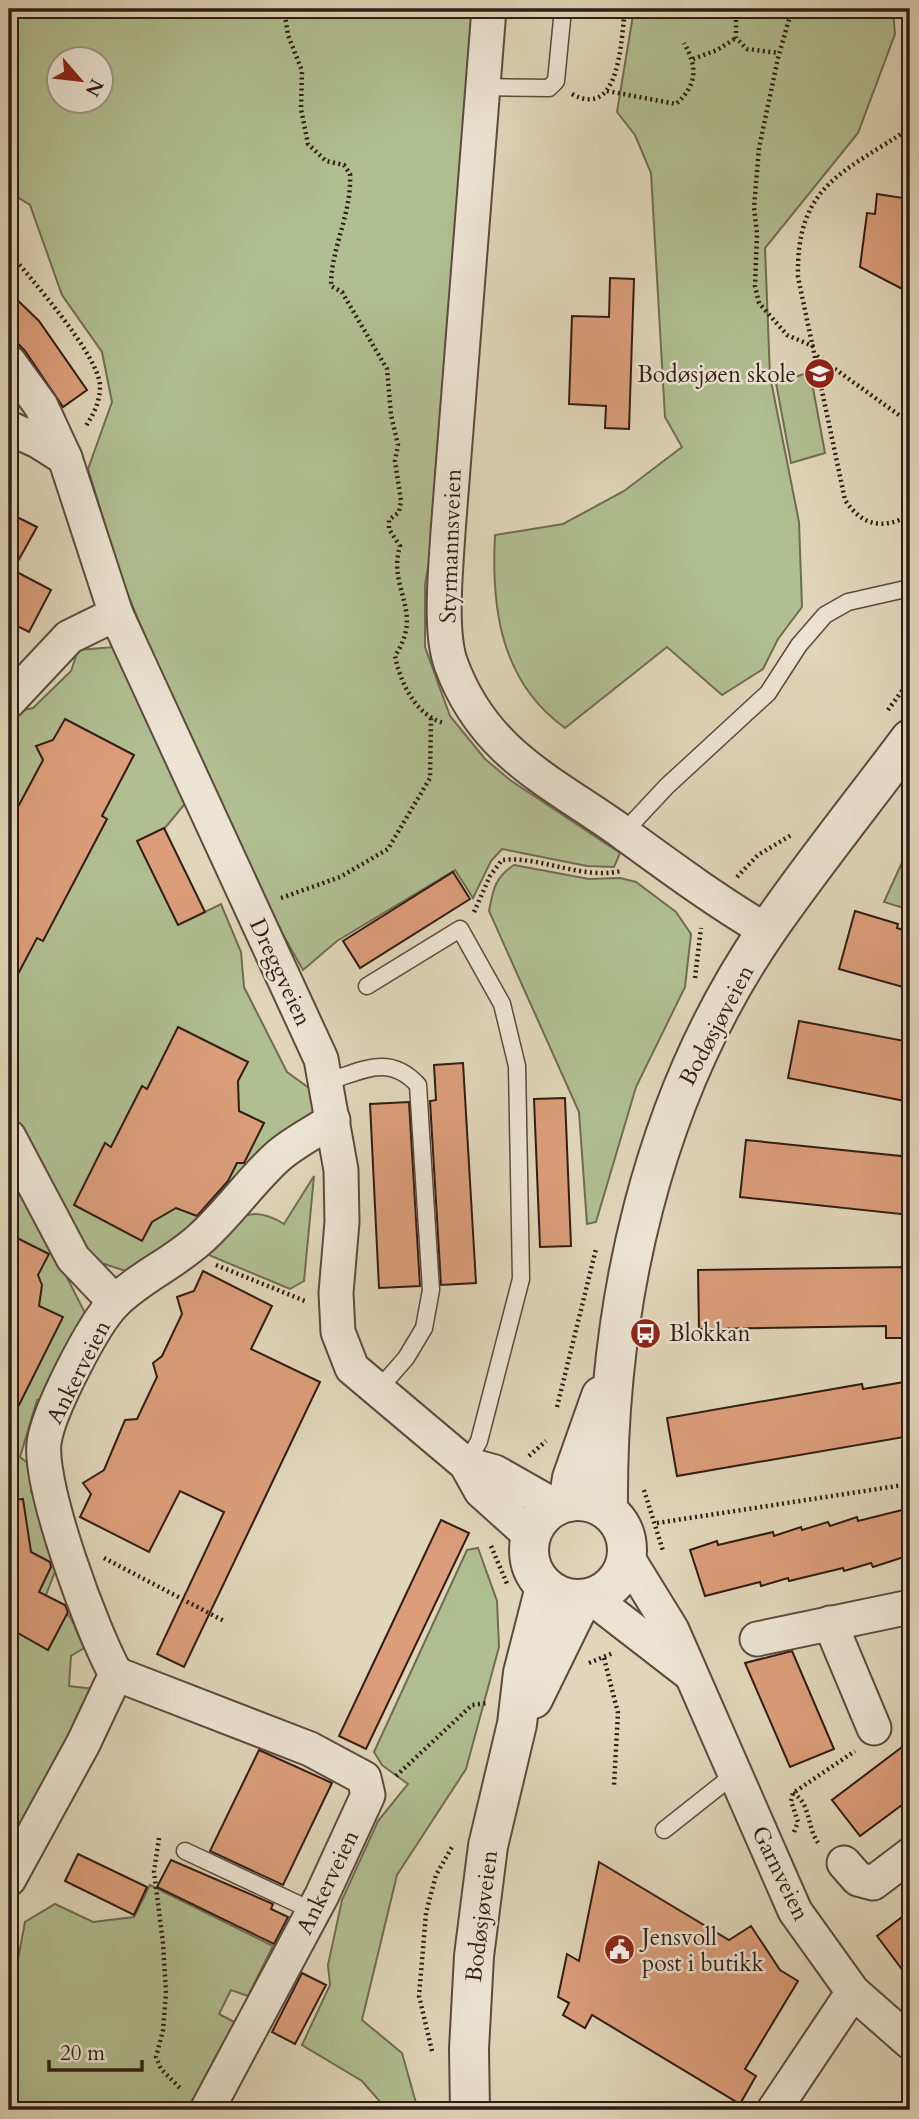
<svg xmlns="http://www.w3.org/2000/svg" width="919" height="2119" font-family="Cardo,serif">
<rect width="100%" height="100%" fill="#e0d6b9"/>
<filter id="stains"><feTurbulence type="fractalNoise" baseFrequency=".00286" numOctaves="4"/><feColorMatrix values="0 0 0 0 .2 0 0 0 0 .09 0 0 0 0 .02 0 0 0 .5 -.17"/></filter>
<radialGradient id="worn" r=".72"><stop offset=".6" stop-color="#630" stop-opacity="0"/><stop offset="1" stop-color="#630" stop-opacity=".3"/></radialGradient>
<g fill="#b0be91" stroke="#706d52" stroke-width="2" fill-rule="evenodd">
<path d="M9 9H473L436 520 425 585V647L450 716 485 759 510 780 620 853 614 867 587 866 502 849 491 861 473 898 455 870 337 941 303 970 260 894 177 713 123 583 88 469 112 402 102 352 62 295 30 205 9 192ZM60 60H102V102H60Z"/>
<path d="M634 9H893L895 34 858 133 765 248 770 376 799 522 802 607 778 639 763 669 722 695 667 647 565 728C501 682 491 609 495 535L563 524 624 491 682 447 665 417 651 173 635 135 617 112Z"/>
<path d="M810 372 825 453 791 463 776 383Z"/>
<path d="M115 647 188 800 165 828 138 841 178 925 221 904 241 952 244 987 287 1072 316 1093 317 1099 313 1113 222 1210 129 1272 95 1261 73 1244 9 1119V713L33 708 71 671 78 650Z"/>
<path d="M910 845V910L884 902Z"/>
<path d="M514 865 589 879 620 878 636 882 676 912 691 934 685 987 636 1087 596 1222 587 1224 579 1112 489 911C493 890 495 877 514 865Z"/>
<path d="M9 1163 87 1317 53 1395 37 1400 20 1457 37 1470 31 1492 38 1499 56 1569 46 1595 71 1618 84 1648 71 1656 69 1686 95 1689 25 1829H16L9 1843Z"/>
<path d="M314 1176 304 1281 290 1289 204 1253C233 1225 243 1199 284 1224Z"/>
<path d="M478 1548 497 1601 499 1647 466 1769 397 1875 362 2020 402 2053 418 2110H380L383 2105 362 2081 302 2045 330 1985 328 1965 342 1900 378 1821 408 1784 382 1765 374 1752 467 1550Z"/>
<path d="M150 1885 273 1946 248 1996 231 1990 219 2014 238 2024 196 2110H14V1981L25 1922 55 1904 93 1922 134 1917Z"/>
</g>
<g fill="#dc9e7a" stroke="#311c14" stroke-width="2">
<path d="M877 194 910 199V293L860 267 867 213 875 214Z"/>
<path d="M610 278 634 279 629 429 605 428 606 406 569 404 572 316 609 317Z"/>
<path d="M9 292 39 321 87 390 63 407 25 351 9 334Z"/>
<path d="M9 513 37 527 13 570 51 590 29 632 9 622Z"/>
<path d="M65 719 134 755 102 816 107 819 43 941 37 938 9 991V839L17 823 12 811 19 805 43 760 36 746 53 740Z"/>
<path d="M164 828 205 912 178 925 137 841Z"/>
<path d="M453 872 470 899 360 968 343 941Z"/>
<path d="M855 911 898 924 897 928 910 932V989L839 969Z"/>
<path d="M799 1021 910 1042V1102L788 1078Z"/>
<path d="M178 1027 248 1062 238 1081 239 1111 264 1123 244 1163H237L228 1181 197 1216 176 1208 152 1222 142 1241 74 1205 105 1143 111 1147 142 1086 147 1089Z"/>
<path d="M463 1063 476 1283 441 1285 430 1101 436 1100 434 1065Z"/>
<path d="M565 1098 571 1246 540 1247 534 1099Z"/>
<path d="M409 1102 420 1286 379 1288 370 1104Z"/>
<path d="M746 1140 910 1157V1215L740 1197Z"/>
<path d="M9 1234 49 1254 38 1275 42 1285 39 1306 63 1317 9 1425Z"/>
<path d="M910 1267V1338H886V1326L699 1329 698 1270Z"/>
<path d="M203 1271 272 1306 251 1349 320 1382 184 1667 157 1654 224 1512 180 1491 149 1552 80 1517 91 1494 83 1483 104 1470 125 1420 137 1419 157 1377 153 1363 162 1356 182 1314 177 1297 194 1291Z"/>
<path d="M910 1381V1436L677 1476 667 1418 862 1384 863 1389Z"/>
<path d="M23 1499 31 1552 50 1562 51 1567 39 1592 65 1605 68 1612 48 1650 9 1628V1500Z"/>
<path d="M910 1508V1555L873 1567 871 1563 844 1571 843 1568 789 1581 788 1578 761 1586 760 1582 705 1596 690 1550 717 1541 718 1545 773 1532 774 1536 801 1527 802 1530 828 1522 830 1526 857 1517 858 1521Z"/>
<path d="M441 1520 469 1533 366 1749 339 1736Z"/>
<path d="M792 1651 834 1749 790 1767 745 1663Z"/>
<path d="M910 1741V1799L860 1836 832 1800Z"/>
<path d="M259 1750 332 1783 283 1885 210 1851Z"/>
<path d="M78 1854 147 1887 134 1915 65 1881Z"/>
<path d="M171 1860 273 1904 271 1909 288 1917 274 1944 157 1887Z"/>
<path d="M599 1862 729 1940 751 1926 780 1970 798 1981 745 2069 756 2076 740 2104 592 2015 585 2028 563 2015 569 2003 558 1997 567 1954 579 1961Z"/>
<path d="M910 1911V1980L877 1936Z"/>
<path d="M302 1973 326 1985 295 2044 272 2032Z"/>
</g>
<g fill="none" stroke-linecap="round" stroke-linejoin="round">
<defs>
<g id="service">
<path d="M482 87 549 88 556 81 563 9"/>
<path d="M623 833 667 786 768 693 799 645 825 615 848 602 910 588"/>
<path d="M367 986 460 929 502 1004 517 1066 521 1279 479 1441 466 1464"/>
<path d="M326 1082C362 1071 389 1053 418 1085L431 1290 424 1328 406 1358 378 1390"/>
<path d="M664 1830 736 1773"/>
<path d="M185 1851 313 1911"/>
</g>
<g id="minor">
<path d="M489 9 448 532C446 568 439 631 451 664 484 754 551 781 622 832 670 867 716 901 767 931"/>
<path d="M9 362 41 406 65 458 116 614 321 1059 341 1170 342 1222 336 1293 338 1332 352 1368 466 1464 495 1472 555 1506"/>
<path d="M9 428 38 441 65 458"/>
<path d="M9 701 69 637 116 614"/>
<path d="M9 1137 73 1258 115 1302"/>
<path d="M466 1464 481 1491 531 1536"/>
<path d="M627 1557 672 1630 795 1911 853 1992 910 2042"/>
<path d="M592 1598 689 1673"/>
<path d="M830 1623 874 1728"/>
<path d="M757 1639 910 1607"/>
<path d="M116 1674 310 1749 364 1778 368 1795 322 1895 207 2110"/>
<path d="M844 1863 858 1879 873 1883 910 1855"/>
<path d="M9 1879 83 1744 116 1674C93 1634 39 1488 44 1443 48 1412 93 1324 115 1302 140 1277 174 1263 200 1239 228 1214 249 1183 276 1158 292 1143 315 1132 333 1120"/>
<path d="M774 2110 853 1992"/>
</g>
<g id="tertiary">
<circle cx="578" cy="1550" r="49"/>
<path d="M568 1502 572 1478 601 1396"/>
<path d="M608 1511C606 1308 651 1099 768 929 813 864 863 802 910 739"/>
<path d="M533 1699 582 1599"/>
<path d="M470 2110 469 2049 474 1956 488 1846 517 1724 523 1673 545 1587"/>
</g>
</defs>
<use href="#service" stroke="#5d4a3d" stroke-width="19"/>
<use href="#minor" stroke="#5d4a3d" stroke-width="37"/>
<use href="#tertiary" stroke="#5d4a3d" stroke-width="42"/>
<g stroke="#311c14" stroke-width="4.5" stroke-dasharray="2 3.5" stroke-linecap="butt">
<path d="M284 9 288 35 302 71 301 109 308 144 326 161 344 165 350 174C352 214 331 247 331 286L342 292 387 369 391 415 398 445 395 461 401 501 399 512 389 520V529L400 546C387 590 425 610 395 656 400 682 416 716 444 723"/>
<path d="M736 9V38L747 49 779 53"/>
<path d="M792 9 778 58 759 148 754 207 757 234 755 286 759 303 787 335 815 347"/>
<path d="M693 59 717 50 736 38"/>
<path d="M607 91 676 104C697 85 698 68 684 43"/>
<path d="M572 94C621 121 621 37 625 9"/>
<path d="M910 128C844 173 796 184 798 277L845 500C862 526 883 530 910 515"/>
<path d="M9 252C30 278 99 355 100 386 100 402 94 413 86 426"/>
<path d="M817 356 910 423"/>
<path d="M888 710 910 680"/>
<path d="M737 877 758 855 793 834"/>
<path d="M281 898 340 877 388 849 430 778 431 718"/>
<path d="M474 912 490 876 502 860C542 856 581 880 621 871"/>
<path d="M695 978 701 928"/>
<path d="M216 1265 305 1301"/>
<path d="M557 1407 596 1249"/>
<path d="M529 1456 546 1441"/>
<path d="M644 1490 663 1551"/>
<path d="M657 1523 910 1484"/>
<path d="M491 1546 508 1586"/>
<path d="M104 1558 224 1621"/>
<path d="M604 1658 618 1713 614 1785"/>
<path d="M589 1663 613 1653"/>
<path d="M396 1776 472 1705 487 1703"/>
<path d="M793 1793C812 1805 806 1827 819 1844"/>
<path d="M794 1832 798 1822 791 1801 793 1793 855 1751"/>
<path d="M159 1838 154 1872 163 1943 166 1993 163 2030 156 2057 161 2069 181 2089"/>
<path d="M432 2051 419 1996 426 1913 436 1875 452 1847"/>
</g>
<use href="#service" stroke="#ebe4d2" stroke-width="16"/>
<use href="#minor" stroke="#ebe4d2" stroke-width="33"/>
<use href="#tertiary" stroke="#ebe4d2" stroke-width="38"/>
</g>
<defs>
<symbol id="school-disc" viewBox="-11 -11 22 22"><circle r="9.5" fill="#8f2418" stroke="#ebe4d2"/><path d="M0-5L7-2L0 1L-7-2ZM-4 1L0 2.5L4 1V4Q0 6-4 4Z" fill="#fff"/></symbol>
<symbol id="bus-disc" viewBox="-11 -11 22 22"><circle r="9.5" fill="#8f2418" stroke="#ebe4d2"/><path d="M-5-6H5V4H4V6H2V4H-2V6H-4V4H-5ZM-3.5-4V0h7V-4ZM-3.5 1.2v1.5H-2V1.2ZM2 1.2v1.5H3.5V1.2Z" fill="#fff"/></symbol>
<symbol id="civic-disc" viewBox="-11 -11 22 22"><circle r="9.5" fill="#8f2418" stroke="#ebe4d2"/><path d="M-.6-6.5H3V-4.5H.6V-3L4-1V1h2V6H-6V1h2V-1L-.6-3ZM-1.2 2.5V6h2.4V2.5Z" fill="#fff"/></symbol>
</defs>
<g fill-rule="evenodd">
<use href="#school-disc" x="802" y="356" width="35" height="35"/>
<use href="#bus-disc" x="628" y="1316" width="35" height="35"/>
<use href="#civic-disc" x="602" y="1932" width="35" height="35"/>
</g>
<g text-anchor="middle" stroke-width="5" stroke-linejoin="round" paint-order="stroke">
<g font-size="23" fill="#311c14" stroke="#ebe4d2" text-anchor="start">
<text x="796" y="382" text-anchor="end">Bodøsjøen skole</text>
<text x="669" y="1341">Blokkan</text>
<text x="642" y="1945">Jensvoll<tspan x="642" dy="26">post i butikk</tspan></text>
</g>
<g font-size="23" fill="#311c14" stroke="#ebe4d2">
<text transform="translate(450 546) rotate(-88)" y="8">Styrmannsveien</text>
<text transform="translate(281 972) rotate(65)" y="8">Dreggveien</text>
<text transform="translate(716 1025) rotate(-62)" y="8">Bodøsjøveien</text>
<text transform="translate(78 1372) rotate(-63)" y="8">Ankerveien</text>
<text transform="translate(781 1873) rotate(64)" y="8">Garnveien</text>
<text transform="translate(327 1882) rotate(-64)" y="8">Ankerveien</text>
<text transform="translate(481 1916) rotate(-83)" y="8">Bodøsjøveien</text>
</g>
</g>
<rect width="919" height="2119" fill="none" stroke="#e0d6b9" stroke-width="35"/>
<rect x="10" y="10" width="898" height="2098" fill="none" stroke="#311c14" stroke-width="3.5"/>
<rect x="18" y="18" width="884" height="2084" fill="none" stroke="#311c14" stroke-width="2"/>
<g transform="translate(80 80) rotate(118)"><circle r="33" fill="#ebe4d2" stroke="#a19486" stroke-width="2"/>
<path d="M0-5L12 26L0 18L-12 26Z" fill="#8f2418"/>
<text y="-10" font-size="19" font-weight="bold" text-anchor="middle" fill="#311c14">N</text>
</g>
<path d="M49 2060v10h93v-10" fill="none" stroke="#311c14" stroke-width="3.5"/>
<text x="60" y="2060" font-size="21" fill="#311c14" stroke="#ebe4d2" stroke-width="5" paint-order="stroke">20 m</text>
<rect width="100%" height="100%" filter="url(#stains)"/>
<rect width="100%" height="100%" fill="url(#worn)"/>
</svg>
